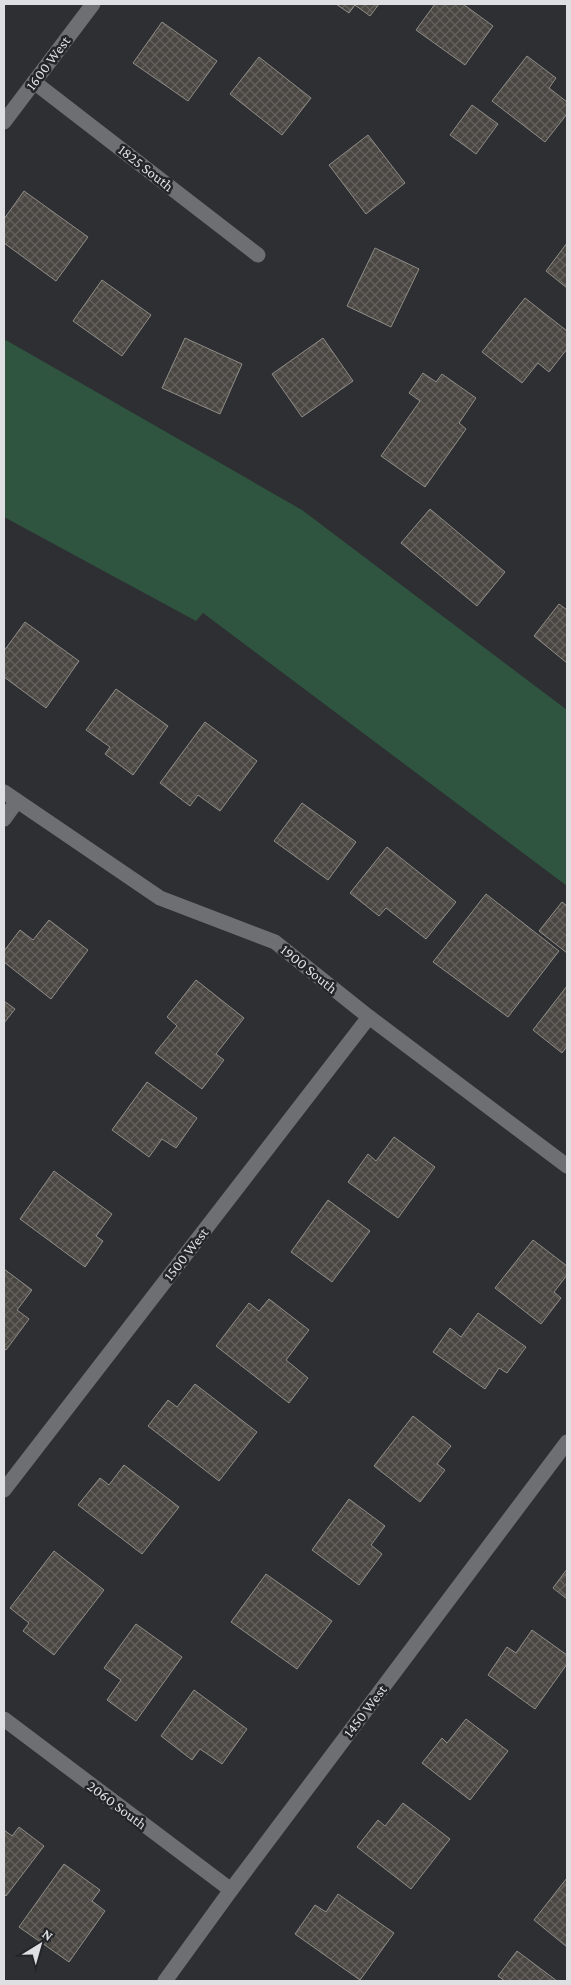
<svg xmlns="http://www.w3.org/2000/svg" width="571" height="1985" font-family="'Crimson Pro',serif">
<defs>
<pattern id="building-cross-hatch" width="8" height="8" patternUnits="userSpaceOnUse" patternTransform="scale(1.25)"><rect width="8" height="8" fill="#4a4743"/><path d="M0 0l8 8M0 8l8-8" fill="none" stroke="#64615e"/></pattern>
</defs>
<rect width="100%" height="100%" fill="#2e2f33"/>
<path fill="#2f5440" d="M4 339 302 510 567 710V886L203 613 196 621 4 517Z"/>
<g fill="url(#building-cross-hatch)" stroke="#908d88">
<path d="M336 4H379L370 16 355 5 349 13Z"/>
<path d="M435 4H463L493 26 465 65 416 30Z"/>
<path d="M162 22 217 61 188 101 133 63Z"/>
<path d="M527 56 556 78 549 88 567 102V114L545 142 492 101Z"/>
<path d="M259 57 311 98 282 135 230 94Z"/>
<path d="M472 105 498 124 476 154 450 135Z"/>
<path d="M368 135 405 183 366 214 329 165Z"/>
<path d="M24 191 88 237 56 281 4 243V219Z"/>
<path d="M567 243V288L546 271Z"/>
<path d="M375 248 419 269 391 327 347 306Z"/>
<path d="M102 280 151 315 122 356 73 321Z"/>
<path d="M525 298 567 331V349L549 372 538 363 522 383 482 352Z"/>
<path d="M185 338 242 364 220 414 162 388Z"/>
<path d="M323 338 353 381 302 417 272 374Z"/>
<path d="M423 373 436 382 442 374 476 398 459 423 466 429 425 487 381 456 420 401 409 393Z"/>
<path d="M430 509 505 572 477 606 401 543Z"/>
<path d="M559 604 567 610V663L534 636Z"/>
<path d="M25 622 79 661 46 708 4 677V651Z"/>
<path d="M116 689 168 726 133 775 105 754 110 747 86 730Z"/>
<path d="M205 722 257 761 220 811 198 795 190 806 160 783Z"/>
<path d="M302 803 356 842 328 880 274 841Z"/>
<path d="M387 847 456 902 426 939 386 908 379 916 350 893Z"/>
<path d="M486 894 559 951 508 1017 433 962Z"/>
<path d="M562 902 567 906V953L539 931Z"/>
<path d="M49 920 88 950 51 999 4 962V951L20 930 33 940Z"/>
<path d="M196 980 244 1018 216 1054 224 1060 202 1089 155 1053 177 1026 167 1017Z"/>
<path d="M567 986V1046L562 1053 533 1030Z"/>
<path d="M4 1001 15 1009 4 1023Z"/>
<path d="M147 1082 197 1118 176 1148 162 1139 149 1157 112 1130Z"/>
<path d="M394 1137 435 1167 398 1218 348 1182 368 1154 376 1161Z"/>
<path d="M54 1171 112 1214 96 1236 103 1241 85 1267 20 1219Z"/>
<path d="M328 1200 370 1231 332 1282 291 1252Z"/>
<path d="M533 1240 567 1266V1275L554 1292 561 1298 541 1324 495 1288Z"/>
<path d="M4 1269 32 1290 17 1310 29 1319 6 1350 4 1349Z"/>
<path d="M269 1299 309 1330 286 1360 308 1378 289 1403 216 1346 249 1303 259 1311Z"/>
<path d="M478 1313 526 1347 507 1373 499 1368 485 1389 433 1352 450 1328 461 1337Z"/>
<path d="M195 1384 257 1432 219 1481 148 1426 168 1400 177 1407Z"/>
<path d="M413 1416 451 1446 437 1464 445 1470 420 1502 374 1466Z"/>
<path d="M124 1465 179 1507 142 1554 78 1505 100 1478 109 1485Z"/>
<path d="M349 1499 385 1526 371 1545 382 1554 359 1585 312 1550Z"/>
<path d="M54 1551 104 1590 54 1655 23 1631 29 1623 10 1608Z"/>
<path d="M567 1569V1599L553 1588Z"/>
<path d="M266 1574 332 1621 297 1669 231 1622Z"/>
<path d="M136 1624 182 1657 136 1721 107 1700 121 1680 104 1668Z"/>
<path d="M532 1630 567 1655V1664L535 1709 488 1675 507 1647 516 1653Z"/>
<path d="M194 1690 247 1729 222 1764 200 1749 192 1760 161 1736Z"/>
<path d="M466 1719 508 1751 470 1800 422 1763 442 1738 447 1743Z"/>
<path d="M403 1803 450 1839 411 1889 357 1847 378 1820 385 1826Z"/>
<path d="M19 1827 44 1846 6 1896 4 1894V1830L12 1836Z"/>
<path d="M64 1864 100 1890 92 1901 105 1911 69 1962 19 1927Z"/>
<path d="M567 1878V1947L534 1920Z"/>
<path d="M338 1894 394 1933 360 1980 295 1934 315 1905 326 1912Z"/>
<path d="M517 1951 557 1981H505L498 1976Z"/>
</g>
<g fill="none" stroke-linecap="round" stroke-linejoin="round">
<g stroke="#6d6f73" stroke-width="15">
<path d="M34 82 258 255"/>
<path d="M4 122 93 4"/>
<path d="M4 792 160 898 275 942 369 1017 567 1166"/>
<path d="M4 819 17 801"/>
<path d="M4 1490 369 1017"/>
<path d="M4 1719 231 1890"/>
<path d="M165 1981 231 1890 567 1442"/>
</g>
</g>
<g text-anchor="middle" stroke-width="5" stroke-linejoin="round" paint-order="stroke">
<g font-size="15" fill="#dedfe2" stroke="#242529">
<text transform="translate(48 63) rotate(-53)" y="5">1600 West</text>
<text transform="translate(146 168) rotate(38)" y="5">1825 South</text>
<text transform="translate(309 969) rotate(39)" y="5">1900 South</text>
<text transform="translate(186 1254) rotate(-52)" y="5">1500 West</text>
<text transform="translate(365 1711) rotate(-53)" y="5">1450 West</text>
<text transform="translate(117 1805) rotate(37)" y="5">2060 South</text>
</g>
</g>
<rect width="571" height="1985" fill="none" stroke="#dedfe2" stroke-width="10"/>
<g transform="translate(40 1945) rotate(37)" stroke="#242529" stroke-width="4" paint-order="stroke">
<path d="M0-4L9 19L0 12L-9 19Z" fill="#dedfe2"/>
<text y="-8" font-size="14" font-weight="bold" text-anchor="middle" fill="#dedfe2">N</text>
</g>
</svg>
